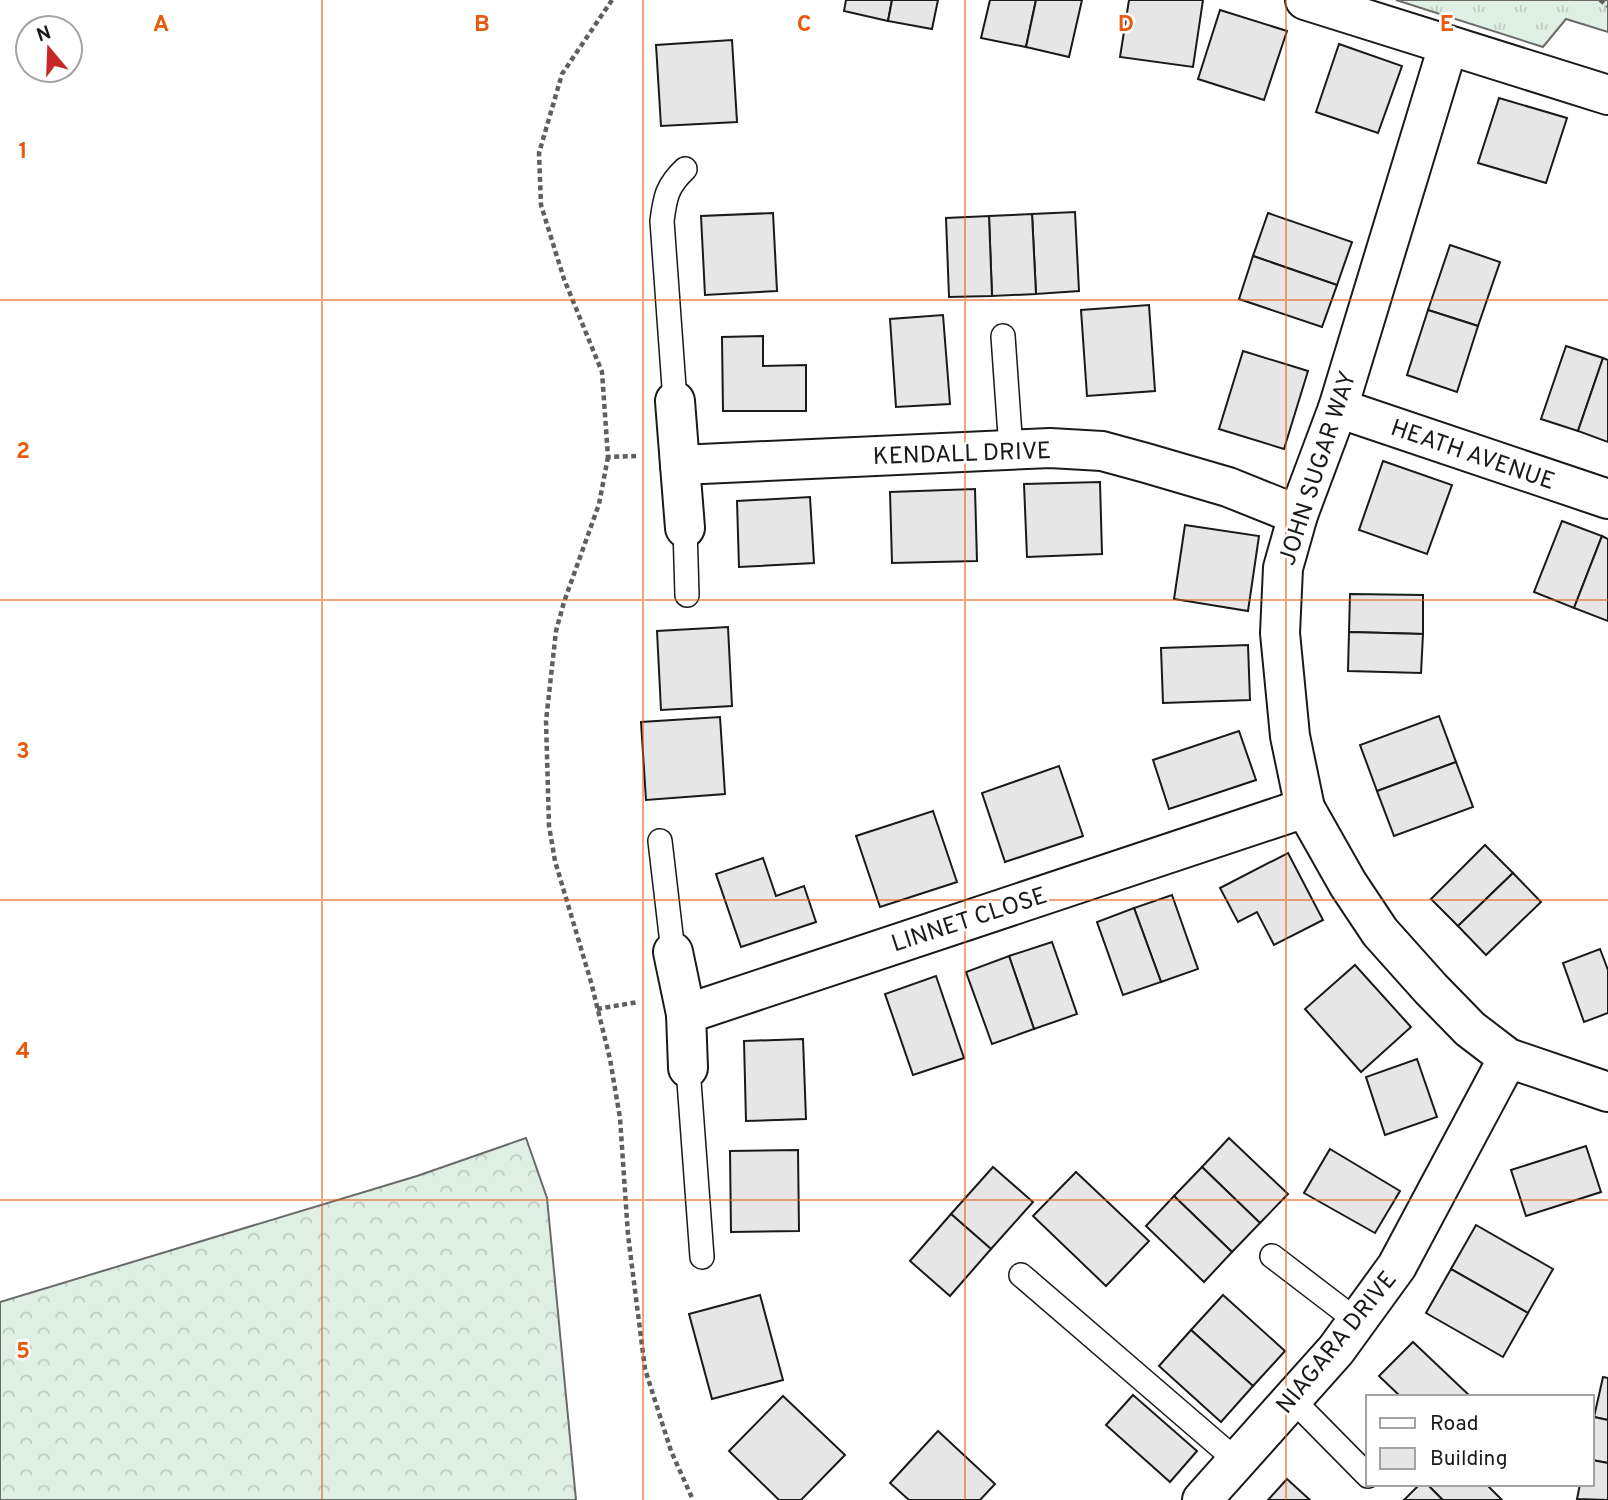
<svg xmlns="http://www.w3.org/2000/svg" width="1608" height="1500" font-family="Overpass,sans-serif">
<defs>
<pattern id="grass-tufts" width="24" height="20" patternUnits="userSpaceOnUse" patternTransform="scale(1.75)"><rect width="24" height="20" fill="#e0efe3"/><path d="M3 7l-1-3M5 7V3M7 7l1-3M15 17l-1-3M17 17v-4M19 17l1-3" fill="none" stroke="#c0ccc2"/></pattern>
<pattern id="forest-crowns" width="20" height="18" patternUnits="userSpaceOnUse" patternTransform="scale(1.75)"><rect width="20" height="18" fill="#e0efe3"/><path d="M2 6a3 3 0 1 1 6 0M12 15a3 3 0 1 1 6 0" fill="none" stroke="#c0ccc2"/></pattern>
</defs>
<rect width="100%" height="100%" fill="#fff"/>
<path fill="url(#grass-tufts)" stroke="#6a6a6a" stroke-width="2" d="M1396 0H1608V32L1566 19 1543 47Z"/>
<path fill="url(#forest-crowns)" stroke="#6a6a6a" stroke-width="2" d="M526 1138 547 1198 576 1500H0V1302L417 1176Z"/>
<g fill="#e6e6e6" stroke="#1a1a1a" stroke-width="2">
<path d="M846 0H892L888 21 844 11Z"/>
<path d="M892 0H938L932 29 888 21Z"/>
<path d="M990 0H1036L1026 47 981 38Z"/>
<path d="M1036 0H1082L1069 57 1026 47Z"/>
<path d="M1129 0H1203L1193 67 1120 57Z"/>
<path d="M1220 10 1287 31 1264 100 1198 79Z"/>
<path d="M732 40 737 122 661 126 656 45Z"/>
<path d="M1339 44 1402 66 1378 133 1316 112Z"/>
<path d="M1499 98 1567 118 1546 183 1478 163Z"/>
<path d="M1075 212 1079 291 1036 294 1032 214Z"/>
<path d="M773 213 777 291 705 295 701 216Z"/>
<path d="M1268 213 1352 242 1337 285 1253 256Z"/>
<path d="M1032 214 1036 294 992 296 989 216Z"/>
<path d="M989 216 992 296 949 297 946 218Z"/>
<path d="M1450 245 1500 262 1478 326 1428 310Z"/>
<path d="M1253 256 1337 285 1322 327 1239 299Z"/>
<path d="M1149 305 1155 391 1087 396 1081 310Z"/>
<path d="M1428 310 1478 326 1457 392 1407 375Z"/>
<path d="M943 315 950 404 896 407 890 319Z"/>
<path d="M763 336V366L806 365V411H723L722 337Z"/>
<path d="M1566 346 1603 358 1578 431 1541 419Z"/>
<path d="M1243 351 1308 371 1284 449 1219 429Z"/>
<path d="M1603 358 1608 360V442L1578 431Z"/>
<path d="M1383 461 1452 485 1427 554 1359 530Z"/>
<path d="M1100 482 1102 554 1027 557 1024 484Z"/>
<path d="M975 489 977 561 892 563 890 492Z"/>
<path d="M810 497 814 563 739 567 737 501Z"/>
<path d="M1562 521 1602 536 1574 608 1534 592Z"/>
<path d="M1185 525 1259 536 1248 611 1174 599Z"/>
<path d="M1602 536 1608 539V621L1574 608Z"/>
<path d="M1350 594 1423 595V634L1349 632Z"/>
<path d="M728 627 732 706 661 710 657 631Z"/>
<path d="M1349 632 1423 634 1421 673 1348 671Z"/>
<path d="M1248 645 1250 700 1163 703 1161 648Z"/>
<path d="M1439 716 1456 762 1377 791 1360 745Z"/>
<path d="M720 717 725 794 646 800 641 722Z"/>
<path d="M1239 731 1256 780 1169 809 1153 760Z"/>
<path d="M1456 762 1473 807 1394 836 1377 791Z"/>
<path d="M1059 766 1083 836 1005 862 982 793Z"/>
<path d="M933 811 957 882 880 907 856 836Z"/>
<path d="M1485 845 1513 873 1458 926 1431 899Z"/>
<path d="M1288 853 1323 920 1274 945 1257 912 1238 922 1220 888Z"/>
<path d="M763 858 776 896 804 886 816 922 741 947 716 874Z"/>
<path d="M1513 873 1541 902 1486 955 1458 926Z"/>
<path d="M1172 895 1198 969 1161 982 1134 908Z"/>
<path d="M1134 908 1161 982 1123 995 1097 922Z"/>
<path d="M1052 942 1077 1014 1034 1029 1009 956Z"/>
<path d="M1600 949 1608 970V1013L1584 1022 1563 963Z"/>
<path d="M1009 956 1034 1029 992 1044 966 972Z"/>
<path d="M1355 965 1411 1027 1361 1072 1305 1009Z"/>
<path d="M936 976 964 1058 913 1075 885 994Z"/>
<path d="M803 1039 806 1119 746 1121 744 1041Z"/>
<path d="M1417 1059 1437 1117 1385 1135 1366 1077Z"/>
<path d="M1229 1138 1288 1194 1260 1223 1202 1167Z"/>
<path d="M1586 1146 1601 1192 1526 1216 1511 1170Z"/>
<path d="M1330 1149 1400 1191 1375 1233 1304 1193Z"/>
<path d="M798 1150 799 1231 731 1232 730 1151Z"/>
<path d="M993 1167 1033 1202 991 1249 951 1214Z"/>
<path d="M1202 1167 1260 1223 1232 1252 1174 1196Z"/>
<path d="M1076 1172 1149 1241 1106 1286 1033 1216Z"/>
<path d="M1174 1196 1232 1252 1204 1282 1146 1226Z"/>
<path d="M951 1214 991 1249 950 1296 910 1261Z"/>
<path d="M1476 1225 1553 1269 1528 1313 1451 1269Z"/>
<path d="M1451 1269 1528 1313 1503 1357 1426 1313Z"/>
<path d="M760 1295 783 1380 712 1399 689 1314Z"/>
<path d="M1223 1295 1285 1351 1253 1386 1191 1330Z"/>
<path d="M1191 1330 1253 1386 1221 1422 1159 1366Z"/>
<path d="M1413 1342 1471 1397H1401L1379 1376Z"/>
<path d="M1603 1377 1608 1378V1420L1594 1417Z"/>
<path d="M1133 1395 1197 1451 1170 1482 1106 1425Z"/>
<path d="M783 1396 845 1455 801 1500H779L729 1451Z"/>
<path d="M1594 1417 1608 1420V1463L1592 1460Z"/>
<path d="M938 1431 995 1484 980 1500H909L890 1483Z"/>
<path d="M1592 1460 1608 1463V1500L1577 1499 1580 1484H1592Z"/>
<path d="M1287 1479 1310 1500H1268Z"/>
<path d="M1420 1484H1427L1443 1500H1404Z"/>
<path d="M1427 1484H1486L1502 1500H1443Z"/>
</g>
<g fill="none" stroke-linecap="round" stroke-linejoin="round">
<defs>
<g id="service">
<path d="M1003 336 1011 450"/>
<path d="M675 401 662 221C665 197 667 186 685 169"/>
<path d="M685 528 687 595"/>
<path d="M660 841 673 952"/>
<path d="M688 1068 702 1257"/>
<path d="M1272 1256 1357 1321"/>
<path d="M1021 1275 1237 1461"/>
<path d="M1292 1399 1368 1476"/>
</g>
<g id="minor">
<path d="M1305 0 1608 95"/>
<path d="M1448 46 1338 408 1298 515 1283 568 1280 633 1290 736 1305 808 1348 884 1380 932 1431 989 1470 1029 1508 1058 1608 1092"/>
<path d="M675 401 680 465 1050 448 1102 451 1146 463 1228 487 1298 515"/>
<path d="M1338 408 1608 499"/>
<path d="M680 465 685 528"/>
<path d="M673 952 686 1014"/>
<path d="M688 1068 686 1014 1305 808"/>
<path d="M1202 1500 1336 1350 1397 1266 1508 1058"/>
</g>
</defs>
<use href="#service" stroke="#1a1a1a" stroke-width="26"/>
<use href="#minor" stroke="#1a1a1a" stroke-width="42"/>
<g stroke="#5f5f5f" stroke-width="4.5" stroke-dasharray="5 3.5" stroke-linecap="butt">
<path d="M612 0 562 74 539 153 541 205 564 279 602 372 608 457 636 456"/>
<path d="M1600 0 1608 6"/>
<path d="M608 457 599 504 564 602 556 631 546 721 549 826 555 861 591 982 610 1059 620 1118 628 1235 645 1369 671 1451 693 1500"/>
<path d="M597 1009 638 1002"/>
</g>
<use href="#service" stroke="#fff" stroke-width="23"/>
<use href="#minor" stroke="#fff" stroke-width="38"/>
</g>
<path fill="none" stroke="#e8590c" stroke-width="2" stroke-opacity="0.55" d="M322 0V1500M643 0V1500M965 0V1500M1286 0V1500M0 300H1608M0 600H1608M0 900H1608M0 1200H1608"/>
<g text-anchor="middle" stroke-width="5" stroke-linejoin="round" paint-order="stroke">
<g font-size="24" fill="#1a1a1a" stroke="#fff">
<text transform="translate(962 453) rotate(-2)" y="8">KENDALL DRIVE</text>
<text transform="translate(1473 454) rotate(19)" y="8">HEATH AVENUE</text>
<text transform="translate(1317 468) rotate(-72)" y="8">JOHN SUGAR WAY</text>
<text transform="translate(969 919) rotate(-18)" y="8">LINNET CLOSE</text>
<text transform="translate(1336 1342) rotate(-51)" y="8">NIAGARA DRIVE</text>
</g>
</g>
<g font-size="23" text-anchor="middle" font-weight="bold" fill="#e8590c" stroke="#fff" stroke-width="5" stroke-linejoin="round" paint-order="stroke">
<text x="161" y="31">A</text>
<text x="482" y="31">B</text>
<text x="804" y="31">C</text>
<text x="1126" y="31">D</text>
<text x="1447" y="31">E</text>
<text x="23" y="158">1</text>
<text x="23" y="458">2</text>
<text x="23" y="758">3</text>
<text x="23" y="1058">4</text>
<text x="23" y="1358">5</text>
</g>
<rect x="1366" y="1395" width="228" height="91" fill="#ffffff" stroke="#a3a3a3" stroke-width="2"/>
<rect x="1380" y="1418" width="35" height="10" fill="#ffffff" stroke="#a3a3a3" stroke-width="2"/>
<text x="1430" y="1430" font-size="21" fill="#1a1a1a">Road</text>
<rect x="1380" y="1448" width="35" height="21" fill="#e6e6e6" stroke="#a3a3a3" stroke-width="2"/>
<text x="1430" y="1465" font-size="21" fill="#1a1a1a">Building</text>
<g transform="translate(49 49) rotate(341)"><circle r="33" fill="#ffffff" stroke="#a3a3a3" stroke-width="2"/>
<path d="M0-5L12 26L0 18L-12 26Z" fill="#c62828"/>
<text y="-10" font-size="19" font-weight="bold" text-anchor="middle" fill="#1a1a1a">N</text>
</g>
</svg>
